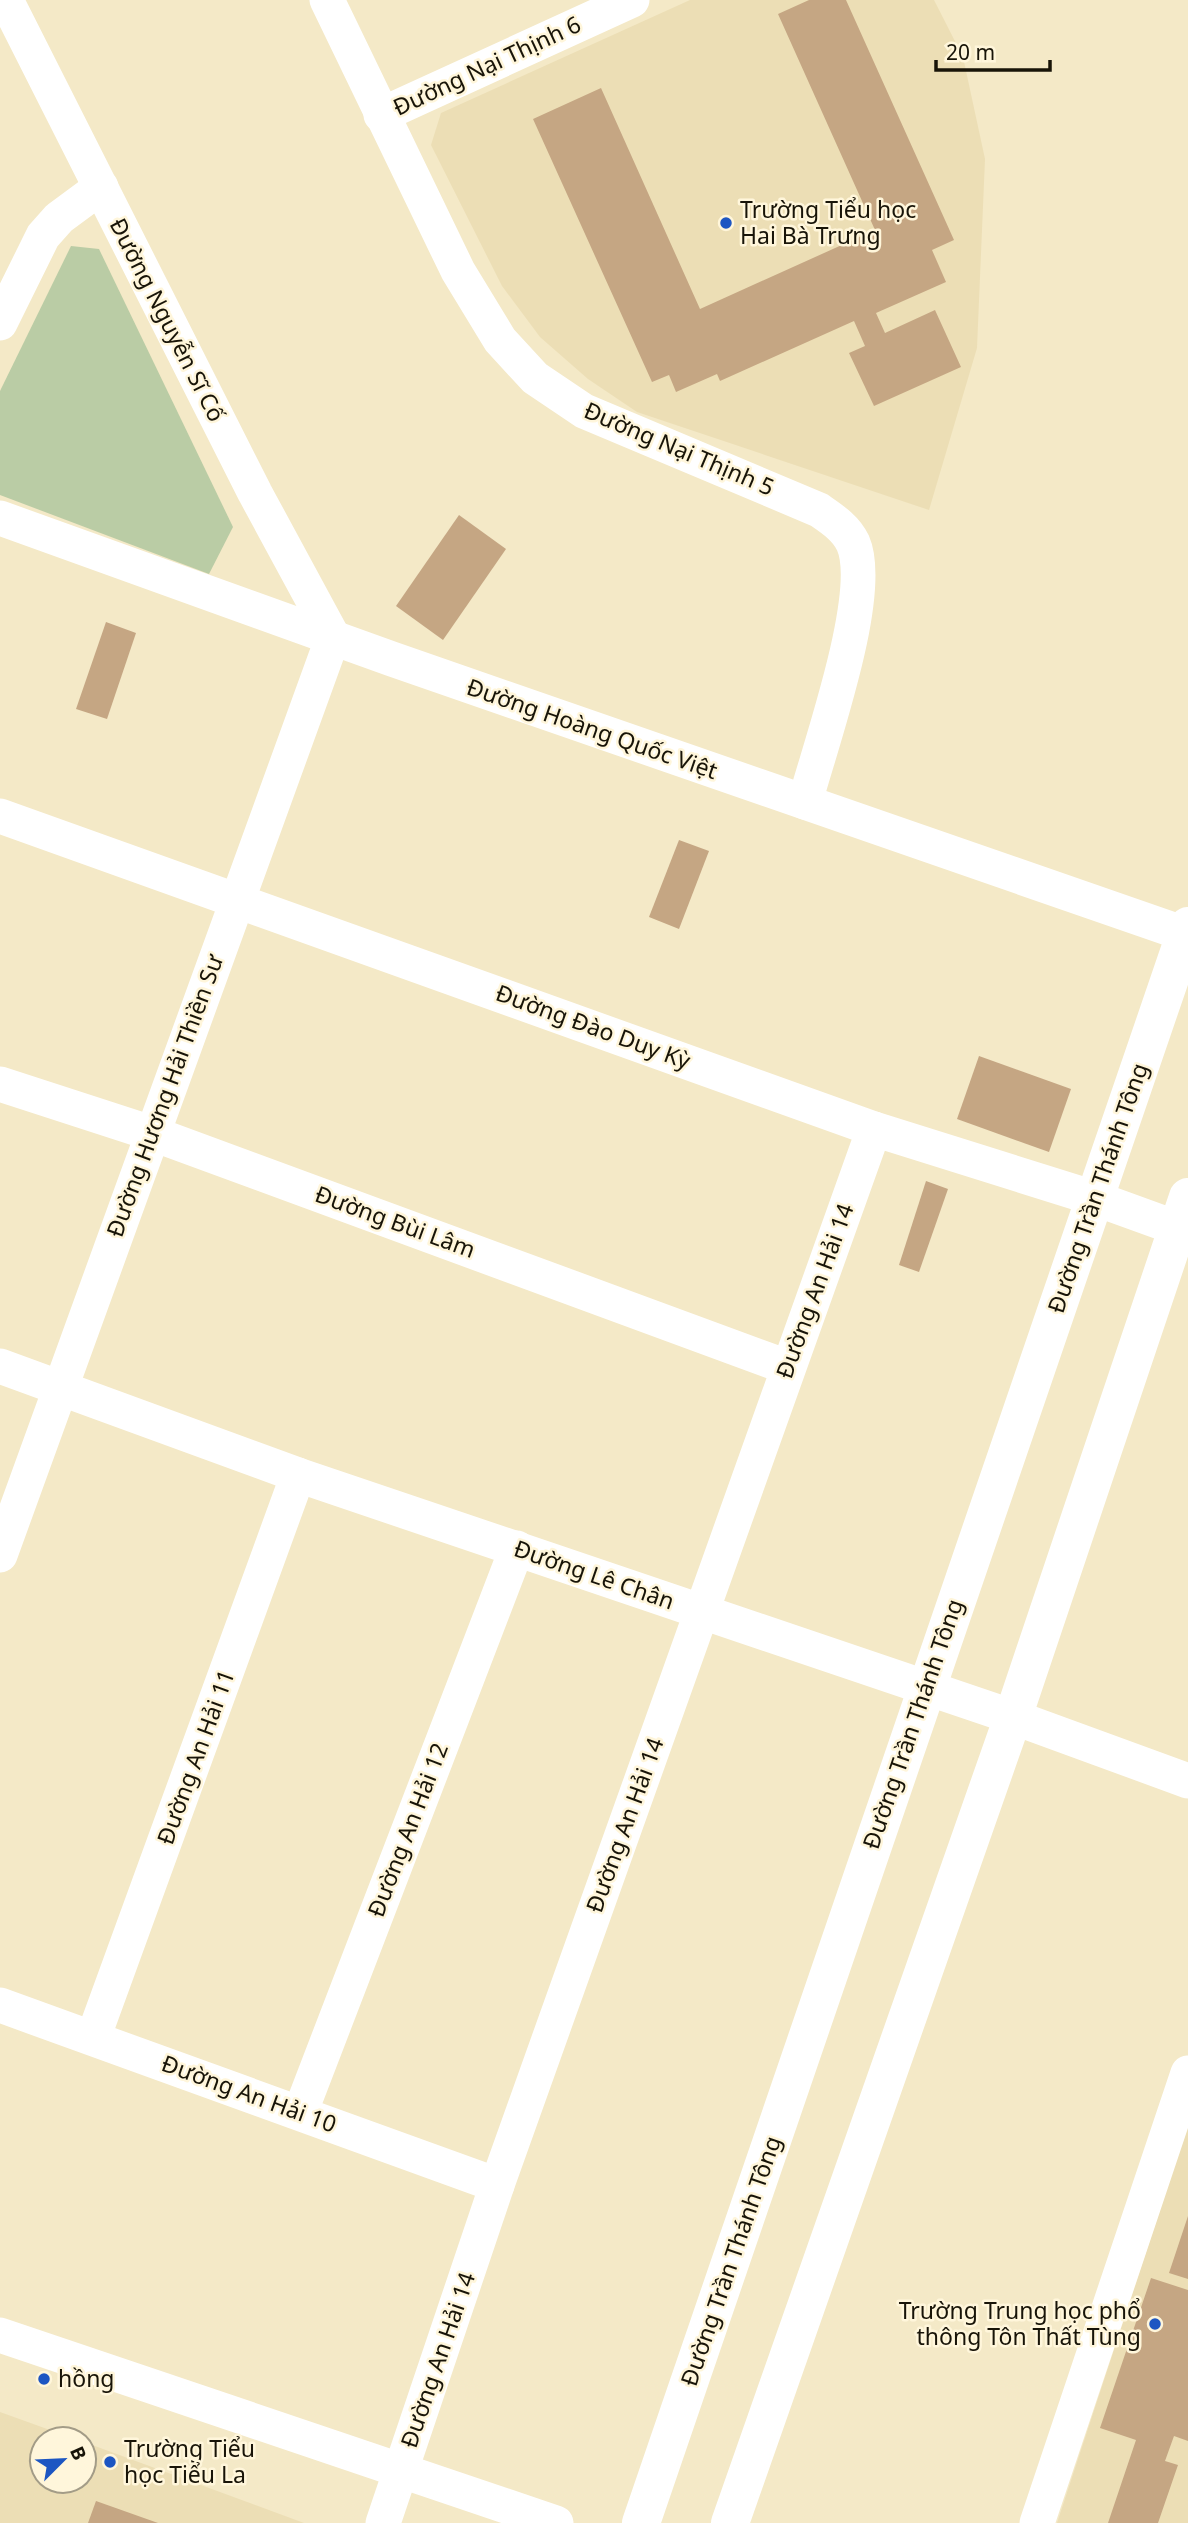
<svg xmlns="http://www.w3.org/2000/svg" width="1188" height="2523" font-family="'Noto Sans',sans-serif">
<rect width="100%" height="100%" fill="#f4e9c7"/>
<g fill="#ecdeb5">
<path d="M690 0H934L963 57 985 159 977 348 929 510 637 412 588 379 540 337 502 286 431 145 441 113Z"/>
<path d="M1188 2125V2523H1057Z"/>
<path d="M0 2412 75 2439H42V2481H84V2442L304 2523H0Z"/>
</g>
<path fill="#bacca5" d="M71 246 99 249 233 527 209 574 0 495V391Z"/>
<g fill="#c5a683">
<path d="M809 0H846L954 240 932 250 946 282 876 313 885 333 935 310 961 367 874 406 849 353 865 346 854 321 720 381 717 374 676 392 669 375 652 382 533 119 601 88 700 309 875 230 778 14Z"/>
<path d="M459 515 506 549 443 640 396 606Z"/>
<path d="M106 622 136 633 107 719 76 709Z"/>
<path d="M679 840 709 851 679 929 649 917Z"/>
<path d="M979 1056 1071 1089 1049 1152 957 1119Z"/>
<path d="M926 1181 948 1189 919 1272 899 1265Z"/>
<path d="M1188 2216V2279L1169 2273Z"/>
<path d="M1151 2278 1188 2290V2441L1174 2436 1165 2461 1178 2465 1158 2523H1108L1136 2440 1100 2428Z"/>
<path d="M96 2501 158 2523H88Z"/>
</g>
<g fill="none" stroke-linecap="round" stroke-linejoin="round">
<g stroke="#fff" stroke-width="35">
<path d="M6 0 255 493 333 637"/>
<path d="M327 0 458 271 500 340 535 378 584 411 819 510C832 519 846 528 853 543 875 593 820 746 805 802"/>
<path d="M381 115 632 0"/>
<path d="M0 323 43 236 59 218 101 187"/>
<path d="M0 518 392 659 1185 934"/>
<path d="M0 816 874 1129 1094 1198 1188 1232"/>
<path d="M0 1084 151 1133 787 1367"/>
<path d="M0 1366 298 1475 1013 1717 1188 1781"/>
<path d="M0 1555 333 637"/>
<path d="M0 2005 497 2185"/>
<path d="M93 2038 298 1475"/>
<path d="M300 2113 517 1548"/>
<path d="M0 2335 556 2523"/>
<path d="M383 2523 497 2185 874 1129"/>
<path d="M1037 2523 1188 2073"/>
</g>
<g stroke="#fff" stroke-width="38">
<path d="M641 2523 1188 926"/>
<path d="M730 2523 1013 1717 1188 1197"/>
</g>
</g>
<g fill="#1d56c2" stroke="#fff6db" stroke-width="2.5">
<circle cx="726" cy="223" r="7"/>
<circle cx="1155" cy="2324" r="7"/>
<circle cx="44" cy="2379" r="7"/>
<circle cx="110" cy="2462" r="7"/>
</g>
<g text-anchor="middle" stroke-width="5" stroke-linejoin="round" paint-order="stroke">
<g font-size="23" fill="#181408" stroke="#fff6db">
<text transform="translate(487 66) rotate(-25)" y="8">Đường Nại Thịnh 6</text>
<text transform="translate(167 320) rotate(63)" y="8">Đường Nguyễn Sĩ Cố</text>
<text transform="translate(679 449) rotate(23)" y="8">Đường Nại Thịnh 5</text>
<text transform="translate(592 729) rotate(19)" y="8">Đường Hoàng Quốc Việt</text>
<text transform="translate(593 1027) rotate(20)" y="8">Đường Đào Duy Kỳ</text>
<text transform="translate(165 1096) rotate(-70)" y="8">Đường Hương Hải Thiền Sư</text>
<text transform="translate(1098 1188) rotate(-71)" y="8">Đường Trần Thánh Tông</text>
<text transform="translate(395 1222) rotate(20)" y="8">Đường Bùi Lâm</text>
<text transform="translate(815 1291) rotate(-70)" y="8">Đường An Hải 14</text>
<text transform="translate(594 1575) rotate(19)" y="8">Đường Lê Chân</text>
<text transform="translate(913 1724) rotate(-71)" y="8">Đường Trần Thánh Tông</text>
<text transform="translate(196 1757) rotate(-70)" y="8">Đường An Hải 11</text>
<text transform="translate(625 1825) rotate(-70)" y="8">Đường An Hải 14</text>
<text transform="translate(408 1830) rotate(-69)" y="8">Đường An Hải 12</text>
<text transform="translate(249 2094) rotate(20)" y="8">Đường An Hải 10</text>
<text transform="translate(731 2261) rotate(-71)" y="8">Đường Trần Thánh Tông</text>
<text transform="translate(438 2360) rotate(-71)" y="8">Đường An Hải 14</text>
</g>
<g font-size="23" fill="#181408" stroke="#fff6db" text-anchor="start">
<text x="740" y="218">Trường Tiểu học<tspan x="740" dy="26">Hai Bà Trưng</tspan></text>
<text x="1141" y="2319" text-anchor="end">Trường Trung học phổ<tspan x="1141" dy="26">thông Tôn Thất Tùng</tspan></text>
<text x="58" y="2387">hồng</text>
<text x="124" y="2457">Trường Tiểu<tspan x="124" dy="26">học Tiểu La</tspan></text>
</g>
</g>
<g transform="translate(63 2460) rotate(66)"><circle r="33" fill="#fff6db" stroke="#a39c87" stroke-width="2"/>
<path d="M0-5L12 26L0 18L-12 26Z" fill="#1d56c2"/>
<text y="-10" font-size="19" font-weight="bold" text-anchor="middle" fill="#181408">B</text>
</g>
<path d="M936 60v10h114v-10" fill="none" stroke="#181408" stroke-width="3.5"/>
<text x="946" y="60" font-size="21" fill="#181408" stroke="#fff6db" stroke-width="5" paint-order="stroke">20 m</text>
</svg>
